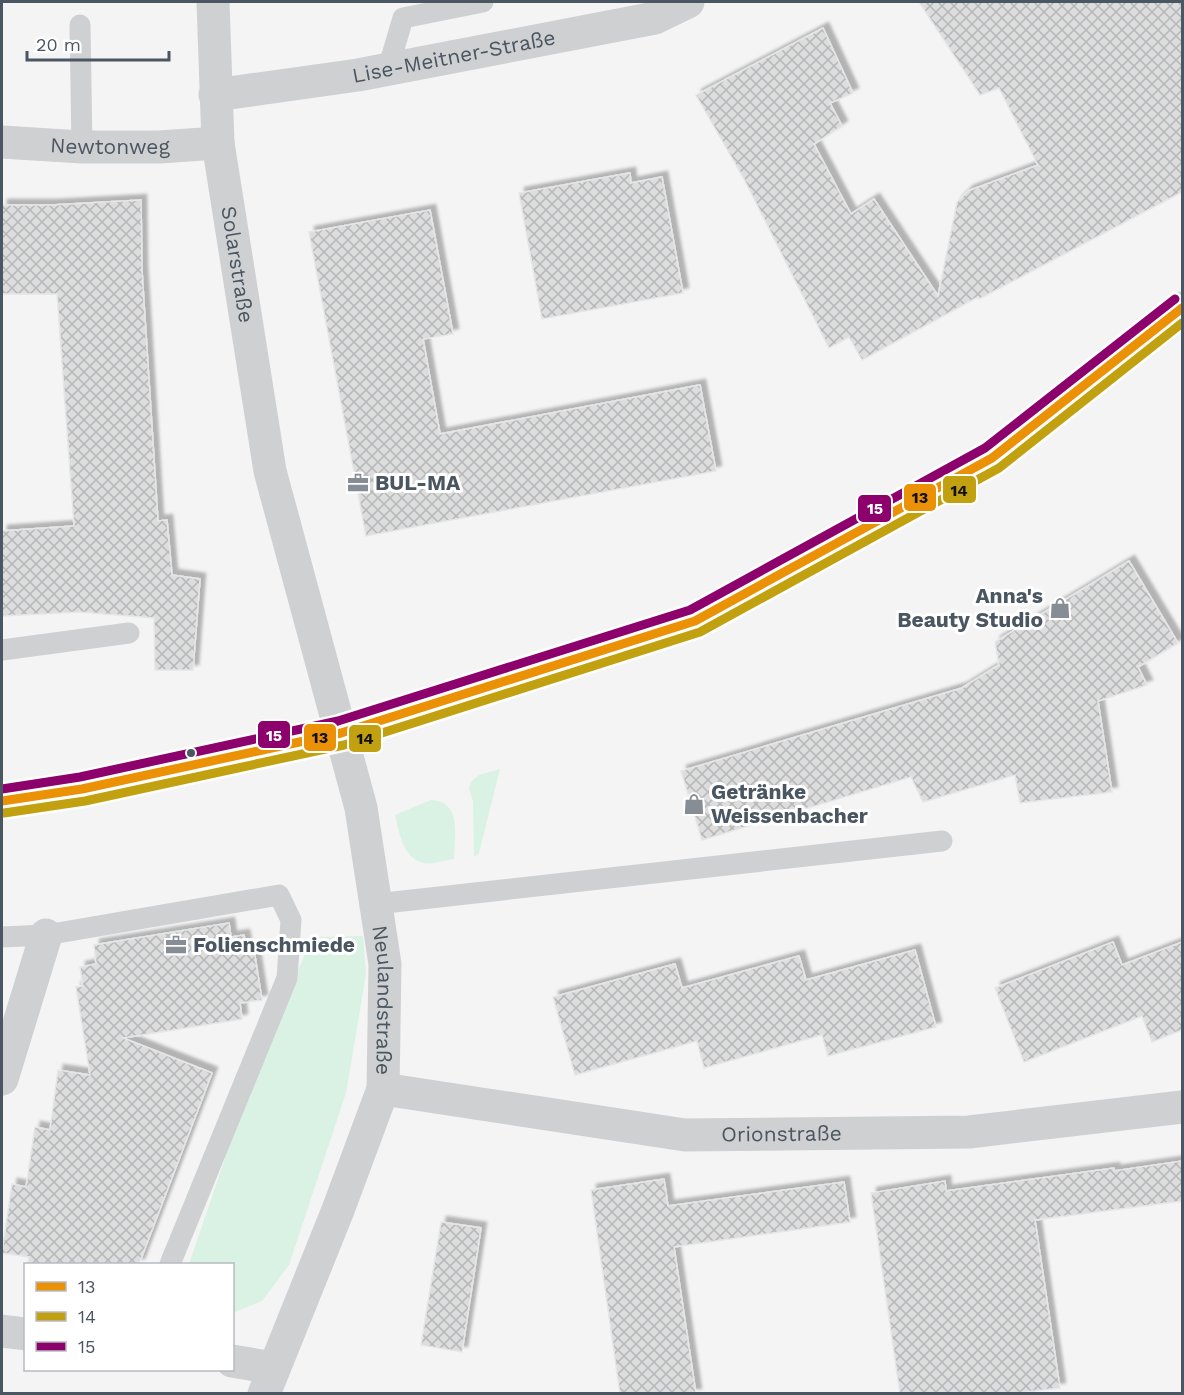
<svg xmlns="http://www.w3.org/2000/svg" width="1184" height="1395" font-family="'Work Sans',sans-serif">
<defs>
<pattern id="building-cross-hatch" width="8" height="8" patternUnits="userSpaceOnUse" patternTransform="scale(1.5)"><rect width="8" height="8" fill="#ddddde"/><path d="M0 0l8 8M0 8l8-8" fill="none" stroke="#b5b6b7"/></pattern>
<filter id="shadow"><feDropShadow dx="5.5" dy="-5.5" stdDeviation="1.5" flood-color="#0004"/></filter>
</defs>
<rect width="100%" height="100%" fill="#f4f4f4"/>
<g fill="#d9f2e3">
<path d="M500 769 479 853 474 857 473 801 469 789 471 782 479 775Z"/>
<path d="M431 800C462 801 455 837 454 859 445 860 432 865 424 863 403 859 399 832 395 815Z"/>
<path d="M363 936 366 974 346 1093 289 1265 262 1301 233 1313 232 1264H189L246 1097 312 937Z"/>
</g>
<g fill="url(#building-cross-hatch)" stroke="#e5e6e7" stroke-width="1.5" filter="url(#shadow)">
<path d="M919 2H1182V192L979 299 978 297 862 360 849 337 829 348 744 179 696 95 823 28 853 93 830 103 842 126 814 144 851 214 874 199 938 296 957 202 968 191 1038 165 999 88 980 95Z"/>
<path d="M630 173 631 183 662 177 683 293 542 319 519 193Z"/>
<path d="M141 200 142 271 158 521 167 520 172 575 200 579 193 670H155L154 618 80 612 2 616V531L74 526 57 294H2V205H52Z"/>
<path d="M430 210 453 334 423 339 440 434 700 385 716 471 366 536 309 232Z"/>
<path d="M1129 561 1178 643 1138 667 1147 685 1098 701 1112 792 1020 803 1015 775 923 802 911 777 702 840 681 771 962 688 999 665 995 642Z"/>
<path d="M229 923 231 937 244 935 247 951 254 950 262 1000 240 1003 242 1019 123 1038 212 1073 139 1264H28L29 1257 2 1253 12 1184 26 1187 35 1127 50 1130 58 1070 90 1075 76 987 83 986 80 967 96 964 94 945Z"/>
<path d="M1113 942 1122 965 1182 942V1030L1152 1042 1142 1016 1024 1062 995 988Z"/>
<path d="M915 950 936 1027 828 1056 822 1035 704 1068 697 1041 575 1075 553 997 675 964 682 988 799 956 806 980Z"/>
<path d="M1182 1161V1201L1035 1220 1060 1388 1008 1394H900L871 1193 945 1181 946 1191 1114 1168V1171Z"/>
<path d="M664 1179 668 1206 844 1182 850 1222 674 1247 696 1394H620L591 1190Z"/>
<path d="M441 1222 481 1228 462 1352 421 1345Z"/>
</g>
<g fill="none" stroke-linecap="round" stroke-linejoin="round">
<g stroke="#ced0d2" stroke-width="21">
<path d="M80 25 82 147"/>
<path d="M388 69 403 18 483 2"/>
<path d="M2 650 129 633"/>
<path d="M376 904 942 841"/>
<path d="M2 937 46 935 279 895 291 920 287 978 170 1264"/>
</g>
<g stroke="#ced0d2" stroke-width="33">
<path id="s1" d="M213 2 218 143 270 471 361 808 385 964 383 1089 338 1210 264 1394"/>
<path id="s2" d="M215 95 358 75 655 18 688 2"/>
<path id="s3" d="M2 142 82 147H159L218 143"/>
<path d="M2 1079 46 935"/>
<path id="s4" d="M383 1089 685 1135 969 1132 1182 1107"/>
<path d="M2 1331 26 1334"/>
<path d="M232 1361 273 1368"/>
</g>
<path stroke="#ced0d4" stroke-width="33" d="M2 801 82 789 341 733 695 621 992 458 1182 308"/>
<defs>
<path id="bus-1" d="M2 801 82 789 341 733 695 621 992 458 1182 308"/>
<path id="bus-2" d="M4 813 85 801 344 745 700 632 999 468 1182 323"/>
<path id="bus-3" d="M2 789 80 777 338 721 690 610 985 448 1175 299"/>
</defs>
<use href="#bus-1" stroke="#fff" stroke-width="14"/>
<use href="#bus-2" stroke="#fff" stroke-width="14"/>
<use href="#bus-3" stroke="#fff" stroke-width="14"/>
<use href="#bus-1" stroke="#eb9106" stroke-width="9"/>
<use href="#bus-2" stroke="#c1a10f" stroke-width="9"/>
<use href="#bus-3" stroke="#8d016d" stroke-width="9"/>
</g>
<defs>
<symbol id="office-bare" viewBox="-9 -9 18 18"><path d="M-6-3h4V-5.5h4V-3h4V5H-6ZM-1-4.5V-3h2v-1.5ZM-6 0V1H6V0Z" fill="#868d94" stroke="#fff" stroke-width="2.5" paint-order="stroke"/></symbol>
<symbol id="shop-bare" viewBox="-9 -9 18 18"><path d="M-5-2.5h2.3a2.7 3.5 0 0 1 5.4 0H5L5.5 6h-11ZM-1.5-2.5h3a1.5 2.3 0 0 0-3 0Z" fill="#868d94" stroke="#fff" stroke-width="2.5" paint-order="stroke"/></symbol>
</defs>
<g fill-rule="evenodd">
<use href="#office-bare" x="343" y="468" width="30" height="30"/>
<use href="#shop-bare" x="1045" y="593" width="30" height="30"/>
<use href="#shop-bare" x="679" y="789" width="30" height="30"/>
<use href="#office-bare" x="161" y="930" width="30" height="30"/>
</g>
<circle fill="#4a5661" stroke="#fff" stroke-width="2" cx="191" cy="753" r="5"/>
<g text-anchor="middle" stroke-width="6" stroke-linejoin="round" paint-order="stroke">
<g font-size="21" fill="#4a5661" stroke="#fff">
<text dy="7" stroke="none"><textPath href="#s2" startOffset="242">Lise-Meitner-Straße</textPath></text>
<text dy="7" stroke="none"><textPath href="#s3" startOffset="108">Newtonweg</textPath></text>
<text dy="7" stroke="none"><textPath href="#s1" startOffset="264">Solarstraße</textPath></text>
<text dy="7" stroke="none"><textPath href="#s1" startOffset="1016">Neulandstraße</textPath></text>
<text dy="7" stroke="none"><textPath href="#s4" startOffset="402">Orionstraße</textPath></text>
</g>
<g font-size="21" font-weight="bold" fill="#4a5661" stroke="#fff" text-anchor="start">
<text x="375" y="490">BUL-MA</text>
<text x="1043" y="603" text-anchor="end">Anna's<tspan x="1043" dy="24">Beauty Studio</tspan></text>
<text x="711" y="799">Getränke<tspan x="711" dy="24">Weissenbacher</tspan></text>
<text x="193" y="952">Folienschmiede</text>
</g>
</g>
<g stroke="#fff" stroke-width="2">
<rect x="942" y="475" width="35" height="29" rx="6" fill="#c1a10f"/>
<rect x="903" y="483" width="34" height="29" rx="6" fill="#eb9106"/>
<rect x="857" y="494" width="35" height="29" rx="6" fill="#8d016d"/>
<rect x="257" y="720" width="34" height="29" rx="6" fill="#8d016d"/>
<rect x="303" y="723" width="34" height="29" rx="6" fill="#eb9106"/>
<rect x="348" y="724" width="34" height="29" rx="6" fill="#c1a10f"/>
</g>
<g font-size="16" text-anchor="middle" font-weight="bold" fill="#fff">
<text x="875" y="514">15</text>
<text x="274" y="741">15</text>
</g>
<g font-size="16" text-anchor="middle" font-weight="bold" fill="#111">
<text x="959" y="496">14</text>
<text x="920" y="503">13</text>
<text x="320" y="743">13</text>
<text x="365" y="744">14</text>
</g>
<rect width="1184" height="1395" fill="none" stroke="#4a5661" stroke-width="6"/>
<rect x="24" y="1263" width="210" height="108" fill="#ffffff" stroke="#b7bbc0" stroke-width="1.5"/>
<rect x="36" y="1282" width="30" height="9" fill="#eb9106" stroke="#b7bbc0" stroke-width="1.5"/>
<text x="78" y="1293" font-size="18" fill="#4a5661">13</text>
<rect x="36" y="1312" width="30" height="9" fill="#c1a10f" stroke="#b7bbc0" stroke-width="1.5"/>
<text x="78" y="1323" font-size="18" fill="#4a5661">14</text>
<rect x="36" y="1342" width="30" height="9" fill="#8d016d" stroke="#b7bbc0" stroke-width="1.5"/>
<text x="78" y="1353" font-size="18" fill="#4a5661">15</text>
<path d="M27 51v9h142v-9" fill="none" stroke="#4a5661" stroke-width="3"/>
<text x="36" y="51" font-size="18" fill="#4a5661" stroke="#ffffff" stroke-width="4.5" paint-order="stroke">20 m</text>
</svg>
